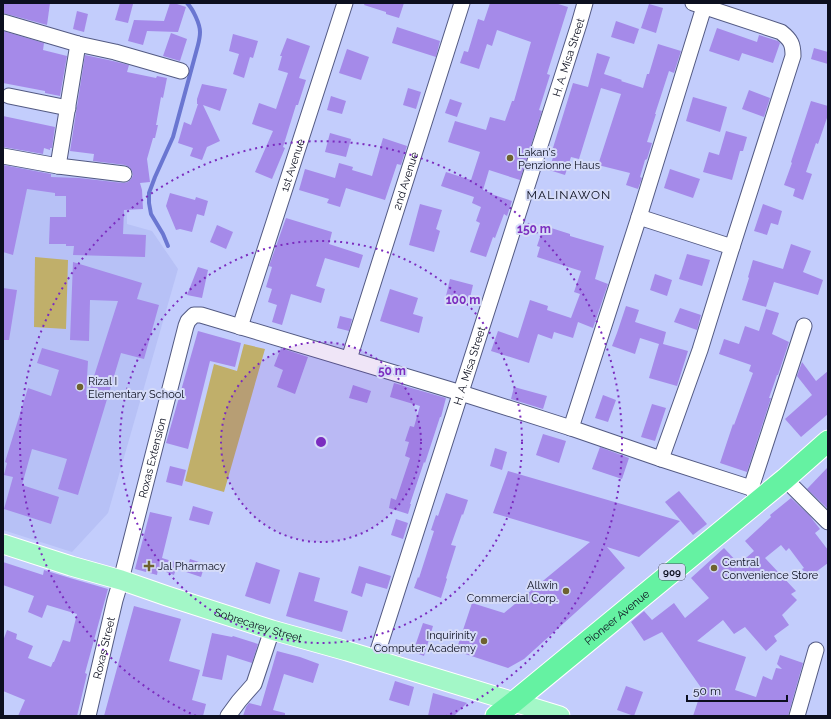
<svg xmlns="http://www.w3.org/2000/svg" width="831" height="719" font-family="Raleway,sans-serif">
<rect width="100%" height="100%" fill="#c3cdfc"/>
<path fill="#b7c1f6" d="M3 161 126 175 127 224 152 231 178 269 108 513 72 552 3 530Z"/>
<g fill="#c0af6a">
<path d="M35 257 68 260 66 329 34 327Z"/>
<path d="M244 344 265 349 224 492 185 481 214 364 237 371Z"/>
</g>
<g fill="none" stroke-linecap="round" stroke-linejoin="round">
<path stroke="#6a76d1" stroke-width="4" d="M168 246 163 234 151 214 149 203V193L155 177 173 137 198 45C199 41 200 36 200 32 200 24 193 9 187 3"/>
</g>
<g fill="#a58ae9">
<path d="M3 3H50L47 25 3 13Z"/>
<path d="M120 3H127L133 4 128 23 115 20Z"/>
<path d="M170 3H174L186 7 178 32 147 31 143 45 128 41 134 20 164 21Z"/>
<path d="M365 3H404L399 18 386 14V12L364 5Z"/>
<path d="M490 3H555L568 7 547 74 550 75 539 110 542 111 520 180 489 170 483 190 491 193V194L512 201 507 216 504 214 495 238 493 237 486 257 470 252 480 223 476 221 481 207 472 203 474 197 441 186 446 172 471 180 480 152 448 142 455 121 486 130 490 117 505 121 512 101H514L531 42 497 30 492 46 487 44 479 69 460 63 464 51 468 52 478 19 484 21Z"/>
<path d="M649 4 663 8 656 33 641 28Z"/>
<path d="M77 11 88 14 84 32 73 29Z"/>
<path d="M616 21 639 29 634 44 611 37Z"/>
<path d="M397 27 440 41 436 57 392 43Z"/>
<path d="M717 28 757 42 759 35 778 41 780 43 773 63 742 53 739 61 709 51Z"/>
<path d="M3 31 44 43 43 50 67 56 60 96 45 93V91L3 83Z"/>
<path d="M171 33 187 39 180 61 163 56Z"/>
<path d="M233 34 258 41 253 58 250 57 244 78 233 74 239 54 229 51Z"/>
<path d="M287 38 310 46 299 78 306 80 298 105H296L283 147 285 148 272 179 255 172 273 131 252 124 259 103 276 109 288 73 278 70 282 56H280Z"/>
<path d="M658 44 681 51 674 73 669 71 655 114H656L647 142 652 143 647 159 645 160 640 177 642 178 638 189 626 185 630 173 598 165 621 94 601 88 579 159 571 157 565 175 549 170 555 151H552L573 83 588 87 597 53 610 57 604 74 622 80 621 81 643 88 647 74H649Z"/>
<path d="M814 48 828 52V64L811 59Z"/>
<path d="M347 49 369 57 361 80 339 73Z"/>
<path d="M85 55 113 61 129 65 127 72 156 78 157 76 167 78 163 98 161 97 156 125H158L155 138H153L147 159 150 182 140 183 142 190 143 209 124 210 123 234 146 235 145 257 73 255 74 246H66V244H49L50 217H66V196H55V193L27 189 13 255 3 252V165L51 174V177L79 178 123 183 128 182 131 179 133 175 132 171 129 167 125 165 93 161 94 154 70 151Z"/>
<path d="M202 84 227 89 220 111 203 105 220 141 207 147 202 160 190 156 193 148 178 143 184 122 191 125 198 104H197V99Z"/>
<path d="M408 88 421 92 416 109 403 105Z"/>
<path d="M749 90 770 98 764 117 742 109Z"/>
<path d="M331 96 346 101 342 114 327 110Z"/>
<path d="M693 97 727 107 720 132 686 121Z"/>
<path d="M450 99 462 103 457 117 445 113Z"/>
<path d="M811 101 828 106V115L818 144 816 143 806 172 812 174 803 200 793 196 795 189 784 185 792 163 791 162Z"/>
<path d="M3 116 55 127 52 148H50V150L44 148 43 154 3 147Z"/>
<path d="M726 131 747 137 743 151H740L732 180 703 172 709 152 719 155Z"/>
<path d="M330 133 351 139 346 157 325 152Z"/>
<path d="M383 138 407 146 401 165 397 164 385 200 346 188 340 207 327 203 329 199 299 190 305 169 335 178 339 163 353 167 352 170 372 176Z"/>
<path d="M670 169 700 179 693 198 664 188Z"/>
<path d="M170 193 195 200 196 197 208 201 204 216 197 214 192 232 180 229 176 230 166 206Z"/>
<path d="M420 204 442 210 436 229 440 231 434 252 409 245Z"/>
<path d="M763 204 782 211 778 225 771 223 767 235 754 231Z"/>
<path d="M286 218 332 232 329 244 363 255 359 268 325 258 316 286 325 289 321 303 291 294 282 325 272 322 277 305 268 302 272 289 266 287 272 267 269 266Z"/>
<path d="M217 225 233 232 226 249 210 242Z"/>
<path d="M548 227 570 234V236L604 246 595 279 608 284 593 328 578 322 573 338 554 332 552 339 538 334 529 363 491 351 498 331 518 338 530 300 548 306 547 310 571 318 580 294 574 292 581 271 537 257 540 247 537 246 541 234 545 235Z"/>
<path d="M791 244 811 251 803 272 823 280 818 295 774 282 766 307 742 300 749 278 748 277 753 260 783 269Z"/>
<path d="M687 254 710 260 702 286 679 279Z"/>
<path d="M73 262 142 283 137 299 159 305 144 359 121 353 78 495 58 489 67 459 32 449 22 485 59 497 51 524 4 509 13 477 4 475 7 463 5 462 28 388 51 396 59 370 37 363 42 348 88 361 86 395H88L118 301 90 300 89 341 70 340Z"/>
<path d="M198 267 208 270 202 298 187 295Z"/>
<path d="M655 274 672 280 667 296 650 290Z"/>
<path d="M450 279 473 285 469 302 446 296Z"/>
<path d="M3 288 17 290 9 340H3Z"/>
<path d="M390 289 418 298 413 314 423 317 419 333 380 321Z"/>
<path d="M626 306 639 310 635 322 666 332 663 344 688 351 677 386 649 378 659 344 640 338 635 354 612 346 617 333Z"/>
<path d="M680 308 701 315 697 330 674 322Z"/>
<path d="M766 309 779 313 772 334 789 342 778 375H777L769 398H771L747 472 720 463 733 424 734 425 753 373 749 371 751 365 719 354 724 339 739 344 745 326 759 331Z"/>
<path d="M340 316 352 319 349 331 337 328Z"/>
<path d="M198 331 241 343 235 367 210 361 188 449 166 443Z"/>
<path d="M281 348 308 357 295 394 277 387 283 370 274 366Z"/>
<path d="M802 362 816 381 828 371V414L801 437 785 419 812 395 797 376Z"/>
<path d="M394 383 446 398 441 417H440L425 463 424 462 410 504H411L408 514 389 508 391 498 396 500 410 458 405 456 409 442 405 441 410 426 414 427 420 406 390 397Z"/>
<path d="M353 385 371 391 367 403 349 398Z"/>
<path d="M514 387 547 396 543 409 511 399Z"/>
<path d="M603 395 616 400 608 422 595 418Z"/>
<path d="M652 404 666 408 655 441 641 437Z"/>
<path d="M543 434 566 441 559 463 536 455Z"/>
<path d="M600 447 629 458 622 479 592 469Z"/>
<path d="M495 448 507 452 502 470 490 466Z"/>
<path d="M170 466 186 470 182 486 166 482Z"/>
<path d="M828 467V509L807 489Z"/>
<path d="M508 471 680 521 639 557 607 547 625 568 524 659 508 668 456 651 472 603 504 613 590 542 493 513Z"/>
<path d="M679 491 707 524 693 535 665 502Z"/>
<path d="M446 493 468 500 463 515 462 514 451 545 456 546 446 578 447 579 441 598 414 588 418 577 419 578 434 531 431 530 436 515 438 516Z"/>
<path d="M791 498 809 515 820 529 815 533 828 550V563L809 577 802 569 804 568 789 548 786 551 781 545 765 558 796 591 791 594 797 600 782 615 789 625 774 636 777 641 766 651 745 627 734 634 723 620 697 641 746 657 735 690 756 697 763 676 772 680 776 668 782 669 777 664 780 655 803 663 788 716H693L702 689 662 632 644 641 631 622 644 611 652 620 674 603 685 618 709 598 691 578 724 548 739 564 754 551 745 541 771 517 770 515Z"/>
<path d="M193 506 213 512 209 525 189 520Z"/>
<path d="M150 512 172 517 162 558 178 563 174 575 158 569 157 575 135 569Z"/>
<path d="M396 519 408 523 403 539 391 535Z"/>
<path d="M190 559 205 564 201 577 186 572Z"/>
<path d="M3 562 43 575 44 570 70 578 108 589 85 673 87 674 77 716H18L25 700 3 691V641L7 630 17 634 16 639 33 646 28 658 51 667 53 662H54L63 640 70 642 77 614 47 605 42 618 28 612 34 596 3 585Z"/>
<path d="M256 562 280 570 270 604 245 596Z"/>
<path d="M359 566 391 576 387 589 366 583 362 597 351 593Z"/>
<path d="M299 572 320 578 314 601 348 611 342 632 286 616Z"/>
<path d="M134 606 181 619 169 661 200 670 192 700 206 704 203 716H104Z"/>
<path d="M423 623 433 626 424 656 413 652Z"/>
<path d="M212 633 232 637 233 636 258 644 252 663 227 655 222 680 202 676Z"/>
<path d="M277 651 300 657 319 664 313 683 284 674 273 710 285 713V716H243L246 707 249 703 261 706Z"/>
<path d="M395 681 414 687 409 706 389 700Z"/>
<path d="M626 686 643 692 634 716 617 710Z"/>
<path d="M433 693 467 703 454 716H428Z"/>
</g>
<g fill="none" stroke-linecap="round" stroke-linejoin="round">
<defs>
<g id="minor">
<path d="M3 22 78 44 115 52 181 71"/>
<path d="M9 96 68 108"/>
<path d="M3 156 58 166 124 174"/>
<path d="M58 166 78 44"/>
<path d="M639 217 732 247"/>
<path id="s1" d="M240 327 345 3"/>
<path id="s2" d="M349 359 462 3"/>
<path d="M571 428 639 217 704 7"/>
<path d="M661 459 700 350 732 247 793 56C793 44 791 40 781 32L693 3"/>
<path d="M785 479 828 522"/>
<path d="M751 488 804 326"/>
<path id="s3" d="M375 660 579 24 585 3"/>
<path id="s4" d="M88 716 115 600 121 580 186 326 188 321 194 315H201L461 393 571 428 661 459 751 488 760 500"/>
<path d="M228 716 239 701 254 684 272 630"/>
<path d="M797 716 816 650"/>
</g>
<g id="major">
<path id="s5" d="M3 544 71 566 121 580 167 596 272 630 347 651 560 716"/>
</g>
<g id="highway">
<path id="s6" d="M496 716 514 702 785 479 828 441"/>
</g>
</defs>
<use href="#minor" stroke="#535a83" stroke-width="17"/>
<use href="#major" stroke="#fff" stroke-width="21"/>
<use href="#highway" stroke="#fff" stroke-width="23"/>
<use href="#minor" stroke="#fff" stroke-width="15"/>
<use href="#major" stroke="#a3f7c7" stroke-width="19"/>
<use href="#highway" stroke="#65f2a2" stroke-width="21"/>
</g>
<circle cx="321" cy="442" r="100" fill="#7b2cbf" fill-opacity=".12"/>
<g fill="none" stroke="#7b2cbf" stroke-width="2" stroke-dasharray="2 4">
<circle cx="321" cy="442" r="100"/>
<circle cx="321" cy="442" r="201"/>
<path d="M196 716A301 301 0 1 1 446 716"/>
</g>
<g fill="#6e622f" stroke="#d5dbf8" stroke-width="1.5">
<circle cx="510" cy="158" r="4"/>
<circle cx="80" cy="387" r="4"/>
<path d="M147 560h4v4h4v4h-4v4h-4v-4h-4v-4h4z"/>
<circle cx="714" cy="568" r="4"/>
<circle cx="566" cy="591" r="4"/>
<circle cx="484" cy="641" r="4"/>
</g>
<g text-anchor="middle" stroke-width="4" stroke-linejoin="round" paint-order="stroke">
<rect fill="#d5dbf8" stroke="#484c60" stroke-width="1" x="659" y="564" width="26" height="16" rx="3"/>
<g font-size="10" font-weight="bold" fill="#0c0f1f">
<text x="672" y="576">909</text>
</g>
<g font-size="11" fill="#0c0f1f" stroke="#d5dbf8">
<text dy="4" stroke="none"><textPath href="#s3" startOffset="633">H. A. Misa Street</textPath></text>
<text dy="4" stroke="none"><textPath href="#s1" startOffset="170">1st Avenue</textPath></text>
<text dy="4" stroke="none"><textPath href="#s2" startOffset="187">2nd Avenue</textPath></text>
<text dy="4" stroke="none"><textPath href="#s3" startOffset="309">H. A. Misa Street</textPath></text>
<text dy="4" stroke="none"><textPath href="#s4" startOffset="266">Roxas Extension</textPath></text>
<text dy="4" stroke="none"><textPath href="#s6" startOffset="156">Pioneer Avenue</textPath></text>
<text dy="4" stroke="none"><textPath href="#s5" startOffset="268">Sobrecarey Street</textPath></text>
<text dy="4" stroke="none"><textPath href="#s4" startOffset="70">Roxas Street</textPath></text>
</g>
<g font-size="11" fill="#0c0f1f" stroke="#d5dbf8" text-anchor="start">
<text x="518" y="156">Lakan's<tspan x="518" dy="13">Penzionne Haus</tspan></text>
<text x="88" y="385">Rizal I<tspan x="88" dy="13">Elementary School</tspan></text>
<text x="722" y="566">Central<tspan x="722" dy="13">Convenience Store</tspan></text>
<text x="158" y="570">Jal Pharmacy</text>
<text x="558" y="589" text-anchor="end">Allwin<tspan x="558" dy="13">Commercial Corp.</tspan></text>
<text x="476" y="639" text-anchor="end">Inquirinity<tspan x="476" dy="13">Computer Academy</tspan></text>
</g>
<g font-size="12" letter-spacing="1" fill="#0c0f1f" stroke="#d5dbf8">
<text x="569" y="199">MALINAWON</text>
</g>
</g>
<circle cx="321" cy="442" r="6" fill="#7b2cbf" stroke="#d5dbf8" stroke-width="2"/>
<g font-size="12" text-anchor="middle" font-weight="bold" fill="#7b2cbf" stroke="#d5dbf8" stroke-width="4" stroke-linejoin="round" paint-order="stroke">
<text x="534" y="233">150 m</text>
<text x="463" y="304">100 m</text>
<text x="392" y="375">50 m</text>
</g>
<rect width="831" height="719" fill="none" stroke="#0c0f1f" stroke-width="8"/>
<path d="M687 695v6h100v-6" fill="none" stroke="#0c0f1f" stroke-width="2"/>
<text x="693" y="695" font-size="12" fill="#0c0f1f" stroke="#d5dbf8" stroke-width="3" paint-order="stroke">50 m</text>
</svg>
